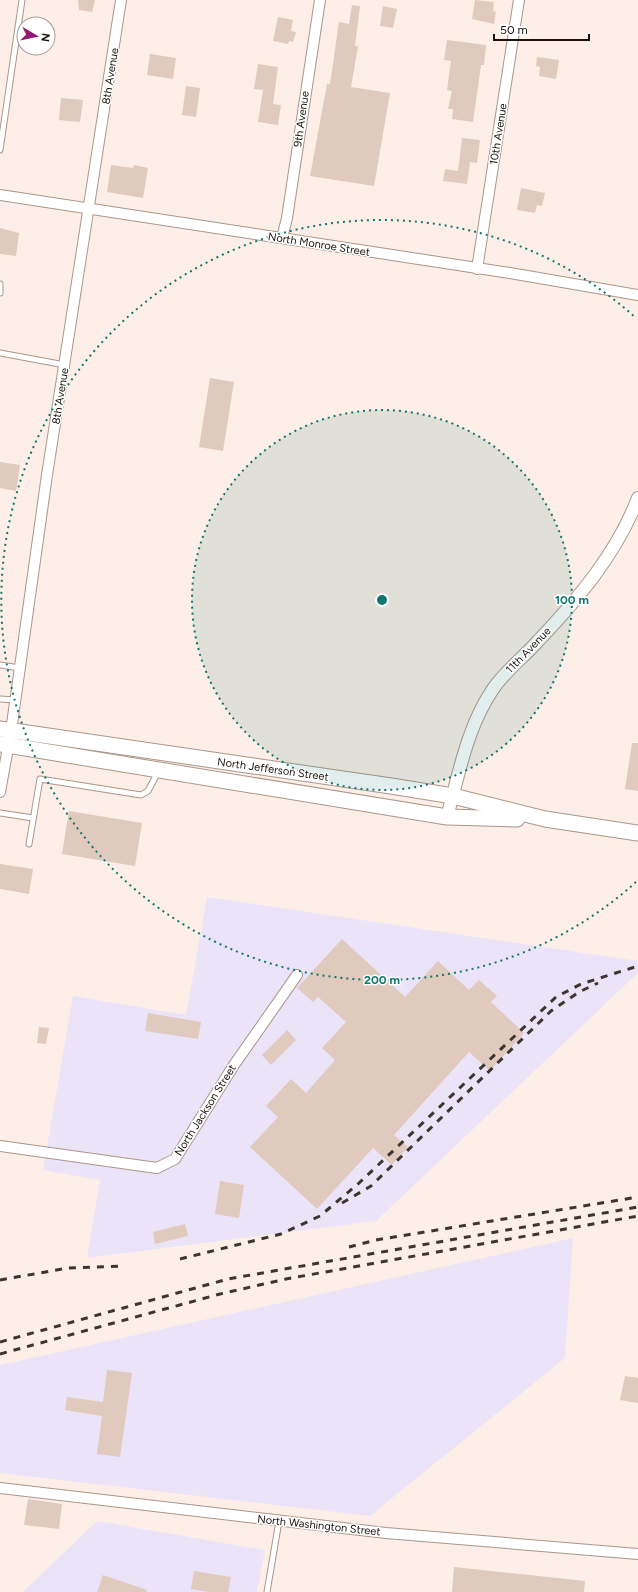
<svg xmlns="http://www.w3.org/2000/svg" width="638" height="1592" font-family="Figtree,sans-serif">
<rect width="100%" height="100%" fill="#fdefe7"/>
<g fill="#ebe4f9">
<path d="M207 897 638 961V973L376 1221 87 1258 100 1180 43 1170 73 996 186 1015Z"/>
<path d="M573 1238 565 1358 370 1516 0 1473V1365Z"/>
<path d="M97 1521 265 1550 257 1592H23Z"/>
</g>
<g fill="#e0c9bd">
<path d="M78 0H95L92 12 79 10Z"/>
<path d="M475 0 494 2 493 11 496 12 494 24 472 19Z"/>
<path d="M352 5 360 6 355 46H358L351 87 390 93 374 186 310 176 327 84H330L339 22 349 24Z"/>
<path d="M383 6 397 9 393 28 380 26Z"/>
<path d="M278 17 293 20 291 31 296 32 293 42 289 41 288 44 273 41Z"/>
<path d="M447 40 486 45 484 65H481L473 122 452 119 453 109H448L452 91 447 90 451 61 444 60Z"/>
<path d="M150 54 176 58 173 79 147 75Z"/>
<path d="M537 57 559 60 556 79 539 76 540 67 536 66Z"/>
<path d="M258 64 278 67 273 104 281 105 278 125 258 122 263 90 254 89Z"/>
<path d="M186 86 200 88 196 117 182 115Z"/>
<path d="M61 98 83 100 80 122 59 120Z"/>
<path d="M462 138 480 140 477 163 470 162 467 184 443 181 445 169 458 171Z"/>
<path d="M111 165 133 168 134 165 148 168 143 198 107 192Z"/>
<path d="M521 188 545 193 542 206 537 205 535 213 517 210Z"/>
<path d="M0 228 19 233 16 256 0 254Z"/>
<path d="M210 378 234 382 223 451 199 447Z"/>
<path d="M0 462 20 465 16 491 0 488Z"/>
<path d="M632 743H638V791L625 789Z"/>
<path d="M69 811 142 823 135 866 62 854Z"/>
<path d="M0 864 33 869 29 894 0 889Z"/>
<path d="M342 939 405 997 438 961 469 990 479 980 497 996 491 1002 524 1033 490 1071 469 1052 394 1135 408 1147 392 1165 373 1148 317 1209 250 1147 278 1117 266 1106 291 1079 306 1093 335 1060 322 1048 346 1022 318 997 313 1002 297 988Z"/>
<path d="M148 1013 201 1022 198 1039 145 1031Z"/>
<path d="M39 1027 49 1028 46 1044 37 1043Z"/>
<path d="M287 1030 296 1040 271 1065 262 1055Z"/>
<path d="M220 1181 244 1185 239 1218 215 1214Z"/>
<path d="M185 1224 188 1236 155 1244 153 1232Z"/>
<path d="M107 1370 132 1373 120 1457 97 1454 102 1416 65 1410 67 1397 103 1402Z"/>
<path d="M625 1376 638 1378V1403L620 1400Z"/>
<path d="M28 1499 62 1504 59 1529 24 1525Z"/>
<path d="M454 1567 585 1581 584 1592H452Z"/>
<path d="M194 1571 231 1577 228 1592H208L191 1589Z"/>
<path d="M103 1575 147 1590 146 1592H97Z"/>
</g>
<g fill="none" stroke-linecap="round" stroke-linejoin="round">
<defs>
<g id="service">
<path d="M0 150 22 0"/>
<path d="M0 284V293"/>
<path d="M0 353 65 365"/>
<path d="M0 665 20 668"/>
<path d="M0 699 15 700"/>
<path d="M0 813 33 818"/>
<path d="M29 844 40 779 141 795 148 791 158 772"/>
<path d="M267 1592 279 1521"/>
</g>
<g id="minor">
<path d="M0 195 510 273 638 295"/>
<path d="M282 238 287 218 320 0"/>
<path d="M477 269 519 0"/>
<path d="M0 792 11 731 47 475 121 0"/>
<path d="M0 1146 157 1168 175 1159 234 1065 297 975"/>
<path d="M0 1488 386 1533 638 1554"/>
</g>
<path id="tertiary" d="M447 817C459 774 467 727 493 689 506 670 523 658 538 641 578 599 617 553 638 498"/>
<g id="primary">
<path d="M0 729 391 786 453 796 545 819 638 833"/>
<path d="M0 744 447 817 517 819"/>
</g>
</defs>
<use href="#service" stroke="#ab968a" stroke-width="7"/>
<use href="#minor" stroke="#ab968a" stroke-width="12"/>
<use href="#tertiary" stroke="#ab968a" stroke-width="14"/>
<use href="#primary" stroke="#ab968a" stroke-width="17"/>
<use href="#service" stroke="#fff" stroke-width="5"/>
<use href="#minor" stroke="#fff" stroke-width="10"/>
<use href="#tertiary" stroke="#fff" stroke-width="12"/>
<use href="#primary" stroke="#fff" stroke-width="15"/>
<g stroke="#3d3530" stroke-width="3" stroke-dasharray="7 7" stroke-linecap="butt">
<path d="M342 1203 371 1186 551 1011 579 992 598 983"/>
<path d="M349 1247 376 1240 638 1197"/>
<path d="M180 1259 281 1234 320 1216 358 1184 556 997 581 984 638 966"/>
<path d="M0 1280 68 1268 124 1266"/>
<path d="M0 1342 228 1279 638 1207"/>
<path d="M0 1354 220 1294 286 1279 638 1216"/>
</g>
</g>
<circle cx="382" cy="600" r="190" fill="#0f766e" fill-opacity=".12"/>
<g fill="none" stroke="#0f766e" stroke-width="2" stroke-dasharray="2 4">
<circle cx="382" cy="600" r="190"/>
<path d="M636 882A380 380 0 1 1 636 318"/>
</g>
<g text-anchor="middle" stroke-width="3" stroke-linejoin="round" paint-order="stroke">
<g font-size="11" fill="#18110d" stroke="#fff">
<text transform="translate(110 76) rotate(-81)" y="4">8th Avenue</text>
<text transform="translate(301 119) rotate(-82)" y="4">9th Avenue</text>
<text transform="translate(498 134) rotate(-81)" y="4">10th Avenue</text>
<text transform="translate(319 244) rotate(9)" y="4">North Monroe Street</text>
<text transform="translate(60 396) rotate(-81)" y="4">8th Avenue</text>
<text transform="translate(528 650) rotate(-46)" y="4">11th Avenue</text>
<text transform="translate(273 769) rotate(8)" y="4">North Jefferson Street</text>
<text transform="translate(205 1110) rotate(-58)" y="4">North Jackson Street</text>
<text transform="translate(319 1525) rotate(6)" y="4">North Washington Street</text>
</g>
</g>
<circle cx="382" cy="600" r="6" fill="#0f766e" stroke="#fff" stroke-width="2"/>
<g font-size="12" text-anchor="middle" font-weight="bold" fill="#0f766e" stroke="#fff" stroke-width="3" stroke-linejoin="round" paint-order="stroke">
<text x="572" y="604">100 m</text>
<text x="382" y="984">200 m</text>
</g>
<g transform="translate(36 36) rotate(99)"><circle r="19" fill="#ffffff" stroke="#a3a09e"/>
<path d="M0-3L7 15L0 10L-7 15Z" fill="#931975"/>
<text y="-6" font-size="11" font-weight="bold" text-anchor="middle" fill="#18110d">N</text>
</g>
<path d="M494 34v6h95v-6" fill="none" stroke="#18110d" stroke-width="2"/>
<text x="500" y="34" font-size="12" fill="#18110d" stroke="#ffffff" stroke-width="3" paint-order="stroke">50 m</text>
</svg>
